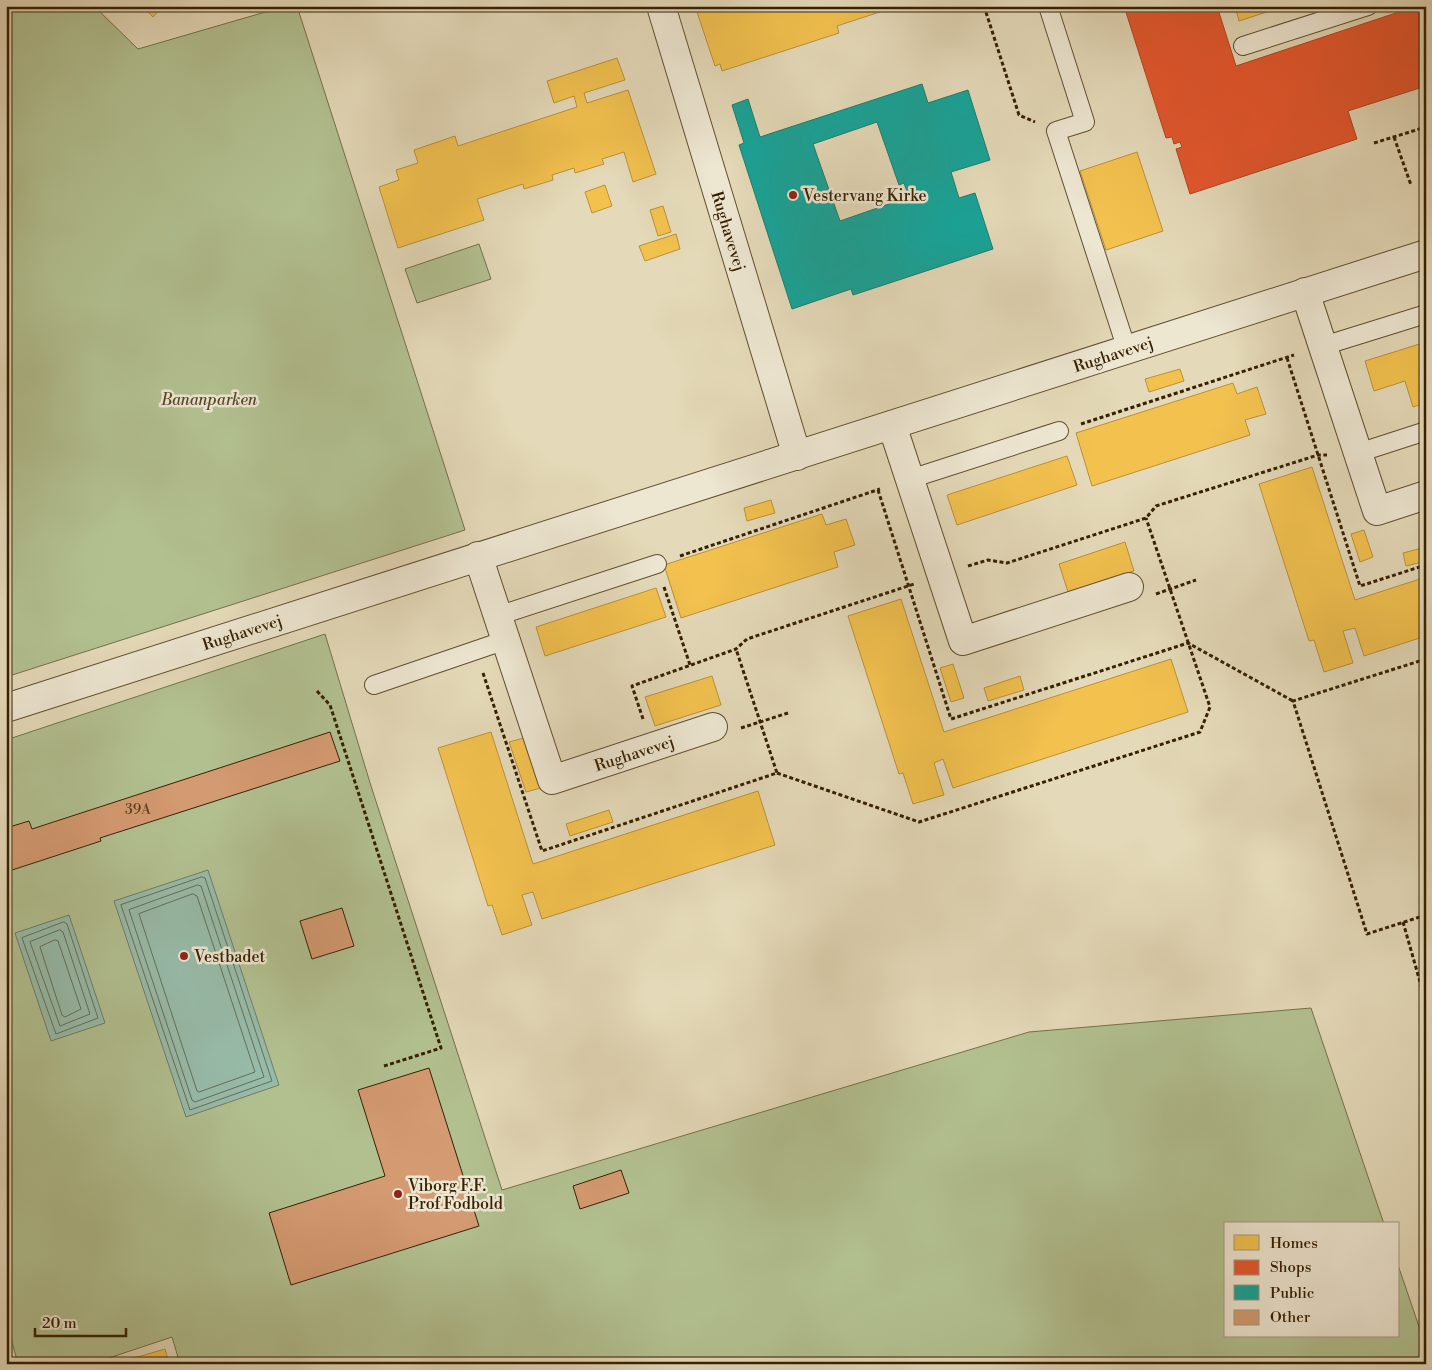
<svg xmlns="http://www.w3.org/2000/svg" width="1432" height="1370" font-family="'Libre Bodoni',serif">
<rect width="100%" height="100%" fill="#e4d9b8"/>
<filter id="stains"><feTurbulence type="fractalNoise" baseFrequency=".004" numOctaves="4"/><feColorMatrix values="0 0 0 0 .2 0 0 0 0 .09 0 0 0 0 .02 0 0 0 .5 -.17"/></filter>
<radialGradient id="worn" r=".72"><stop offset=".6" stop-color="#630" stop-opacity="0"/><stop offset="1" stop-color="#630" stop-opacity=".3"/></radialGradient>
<g fill="#b2c090" stroke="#747049">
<path d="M6 6H94L138 49 286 6H297L465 530 6 677Z"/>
<path d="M479 244 491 279 417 303 405 269Z"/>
<path d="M325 634 371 786 502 1190 1029 1032 1311 1008 1384 1224H1226V1336H1398V1265L1426 1347V1364H180L172 1337 91 1364H18L6 1320V740Z"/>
</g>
<g fill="#97bba9" stroke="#707d66">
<path d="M208 870 279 1085 186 1117 114 901Z"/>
<path d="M69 915 105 1023 51 1041 15 933Z"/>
</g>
<g fill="#f2c14e" stroke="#ba9137">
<path d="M142 6H163L153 17Z"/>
<path d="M695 6H898L837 26 839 33 722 71 720 64 715 66Z"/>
<path d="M1235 6H1285L1239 21Z"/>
<path d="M617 58 625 80 584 93 587 103 628 90 656 174 633 182 624 152 602 159 604 164 575 173 574 168 552 175 553 180 524 189 523 184 477 199 484 220 398 248 379 187 399 180 396 170 418 163 414 150 455 136 458 146 577 107 574 96 554 103 547 81Z"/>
<path d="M1137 152 1163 231 1106 250 1080 171Z"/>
<path d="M605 185 612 206 592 213 585 192Z"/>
<path d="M663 206 671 232 658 236 650 210Z"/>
<path d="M676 234 680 249 645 261 639 246Z"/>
<path d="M1426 342V403L1413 407 1405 381 1374 391 1365 361Z"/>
<path d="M1180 369 1184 381 1149 392 1145 379Z"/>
<path d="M1233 383 1237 394 1257 387 1266 414 1245 420 1250 435 1092 486 1076 433Z"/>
<path d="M1067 456 1077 485 957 525 947 495Z"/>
<path d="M1312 467 1355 600 1426 577V636L1364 656 1355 628 1343 631 1353 663 1324 672 1314 640 1309 641 1259 484Z"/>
<path d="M771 500 775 513 747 521 744 508Z"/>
<path d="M822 514 826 525 846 519 855 545 834 552 838 567 681 618 664 565Z"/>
<path d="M1364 530 1373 557 1360 562 1351 534Z"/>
<path d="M1125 542 1134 571 1068 592 1059 564Z"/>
<path d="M1426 547V561L1406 566 1403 553Z"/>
<path d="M656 588 666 617 545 656 536 627Z"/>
<path d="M901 599 944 732 1171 659 1188 712 953 788 943 759 934 763 944 795 913 804 903 773 899 774 848 616Z"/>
<path d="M953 664 964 698 951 702 940 668Z"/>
<path d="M712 676 721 705 655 726 645 697Z"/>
<path d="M1020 676 1024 690 988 701 984 688Z"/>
<path d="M491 732 533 864 758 791 775 845 542 919 533 892 522 895 532 925 502 935 492 905 488 906 438 748Z"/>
<path d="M524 738 541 788 526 792 509 742Z"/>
<path d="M609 810 613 822 570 836 566 824Z"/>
<path d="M165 1349 169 1364H117V1363Z"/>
</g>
<path fill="#e4572e" stroke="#b04621" d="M1124 6H1217L1236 66 1417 6H1426V86L1348 111 1357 139 1190 194 1176 149 1182 147 1180 142 1174 144 1172 137 1166 138Z"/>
<path fill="#17a398" stroke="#207c6b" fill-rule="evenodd" d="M922 84 928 103 968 90 990 160 951 172 959 198 975 193 993 249 853 295 851 289 792 309 739 145 744 143 732 105 748 99 760 137ZM877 122 899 185 904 183 909 197 840 221 813 144Z"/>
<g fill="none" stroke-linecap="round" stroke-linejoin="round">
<g stroke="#666e56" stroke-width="1">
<path d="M202 877 205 878 272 1081 190 1110 121 905Z"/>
<path d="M198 885 201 886 264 1077 195 1102 192 1100 129 910Z"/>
<path d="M193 894 197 896 255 1072 199 1092 197 1091 139 914Z"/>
<path d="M64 922 67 924 98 1018 56 1034 22 938Z"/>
<path d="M60 930 63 932 90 1014 60 1026 30 942Z"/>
<path d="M55 940 58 941 81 1009 65 1017 62 1015 40 947Z"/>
</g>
</g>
<g fill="#d49a71" stroke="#362002">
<path d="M330 732 340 761 100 838 101 841 6 872V828L29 821 32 829Z"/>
<path d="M342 908 354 946 312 959 300 921Z"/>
<path d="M429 1068 479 1226 291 1285 269 1213 385 1176 358 1090Z"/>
<path d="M621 1170 629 1193 580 1209 573 1186Z"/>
</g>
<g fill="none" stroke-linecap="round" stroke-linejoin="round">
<defs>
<g id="service">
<path d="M1048 6 1085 122 1056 131 1127 350"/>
<path d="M1243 46 1368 6"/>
<path d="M1323 346 1426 314"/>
<path d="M1358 453 1426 431"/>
<path d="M910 479 1059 431"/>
<path d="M497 616 657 564"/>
<path d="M374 685 506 640"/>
</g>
<g id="minor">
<path d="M661 6 797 456"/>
<path d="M1305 292 1377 511 1426 495"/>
<path d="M892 425 963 641 1129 587"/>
<path d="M478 556 552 780 713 727"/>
<path d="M6 708 1426 254"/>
</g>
</defs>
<use href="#service" stroke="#624e30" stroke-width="20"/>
<use href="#minor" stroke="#624e30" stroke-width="30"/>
<g stroke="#362002" stroke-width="3" stroke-dasharray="4 2.5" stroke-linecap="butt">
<path d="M984 6 1019 115 1035 122"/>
<path d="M1394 137 1411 185"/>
<path d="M1374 143 1426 127"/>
<path d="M1287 358 1360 586 1426 565"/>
<path d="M1081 424 1294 355"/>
<path d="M878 490 951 719 1188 643 1293 701"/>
<path d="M680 556 880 489"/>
<path d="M968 566 988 560 1007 563 1146 518 1156 506 1318 455H1327"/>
<path d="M664 587 690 665"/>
<path d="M1156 594 1196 580"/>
<path d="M1426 659 1293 701 1367 934 1426 915"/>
<path d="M483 673 542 851 777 773 736 649"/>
<path d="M317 691 330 705 441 1048 384 1066"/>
<path d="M643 719 632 686 736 649 747 639 914 584"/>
<path d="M741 728 788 713"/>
<path d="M777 773 919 822 1200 732 1210 707 1146 518"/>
<path d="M1403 922 1426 1003"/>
</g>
<use href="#service" stroke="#ede6d1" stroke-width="18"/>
<use href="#minor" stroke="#ede6d1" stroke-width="28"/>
</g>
<g fill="#8f2418" stroke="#ede6d1" stroke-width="2">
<circle cx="793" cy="195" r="5"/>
<circle cx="184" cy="956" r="5"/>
<circle cx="398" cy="1194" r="5"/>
</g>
<g text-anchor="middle" stroke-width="5" stroke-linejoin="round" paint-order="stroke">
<g font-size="14" fill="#5e3e1e">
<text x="138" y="814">39A</text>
</g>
<g font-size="16" fill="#362002" stroke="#ede6d1" text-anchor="start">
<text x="803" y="201">Vestervang Kirke</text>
<text x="194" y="962">Vestbadet</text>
<text x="408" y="1191">Viborg F.F.<tspan x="408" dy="18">Prof Fodbold</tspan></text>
</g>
<g font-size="16" fill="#362002" stroke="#ede6d1">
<text transform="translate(729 231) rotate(73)" y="6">Rughavevej</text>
<text transform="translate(1113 354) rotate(-18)" y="6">Rughavevej</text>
<text transform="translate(242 632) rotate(-18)" y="6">Rughavevej</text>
<text transform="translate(634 753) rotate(-18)" y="6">Rughavevej</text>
</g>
<g font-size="16" font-style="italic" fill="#554826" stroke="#ede6d1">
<text x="209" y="405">Bananparken</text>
</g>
</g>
<rect width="1432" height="1370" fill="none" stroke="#e4d9b8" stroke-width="25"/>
<rect x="8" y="8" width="1417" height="1355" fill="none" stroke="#362002" stroke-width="2.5"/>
<rect x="12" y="12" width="1407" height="1345" fill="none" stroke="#362002"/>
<rect x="1224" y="1222" width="175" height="115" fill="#ede6d1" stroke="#a4977e"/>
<rect x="1234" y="1235" width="25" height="15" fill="#f2c14e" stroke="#a4977e"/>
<text x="1270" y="1248" font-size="15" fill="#362002">Homes</text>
<rect x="1234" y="1260" width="25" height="15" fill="#e4572e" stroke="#a4977e"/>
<text x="1270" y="1272" font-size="15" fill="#362002">Shops</text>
<rect x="1234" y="1285" width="25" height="15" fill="#17a398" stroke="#a4977e"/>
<text x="1270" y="1298" font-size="15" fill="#362002">Public</text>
<rect x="1234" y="1310" width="25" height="15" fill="#d49a71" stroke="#a4977e"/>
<text x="1270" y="1322" font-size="15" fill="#362002">Other</text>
<path d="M35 1328v8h91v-8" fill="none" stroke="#362002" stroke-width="2.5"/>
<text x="42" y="1328" font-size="15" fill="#362002" stroke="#ede6d1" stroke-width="4" paint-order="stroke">20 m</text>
<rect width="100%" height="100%" filter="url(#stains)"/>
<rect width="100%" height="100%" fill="url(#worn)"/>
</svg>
